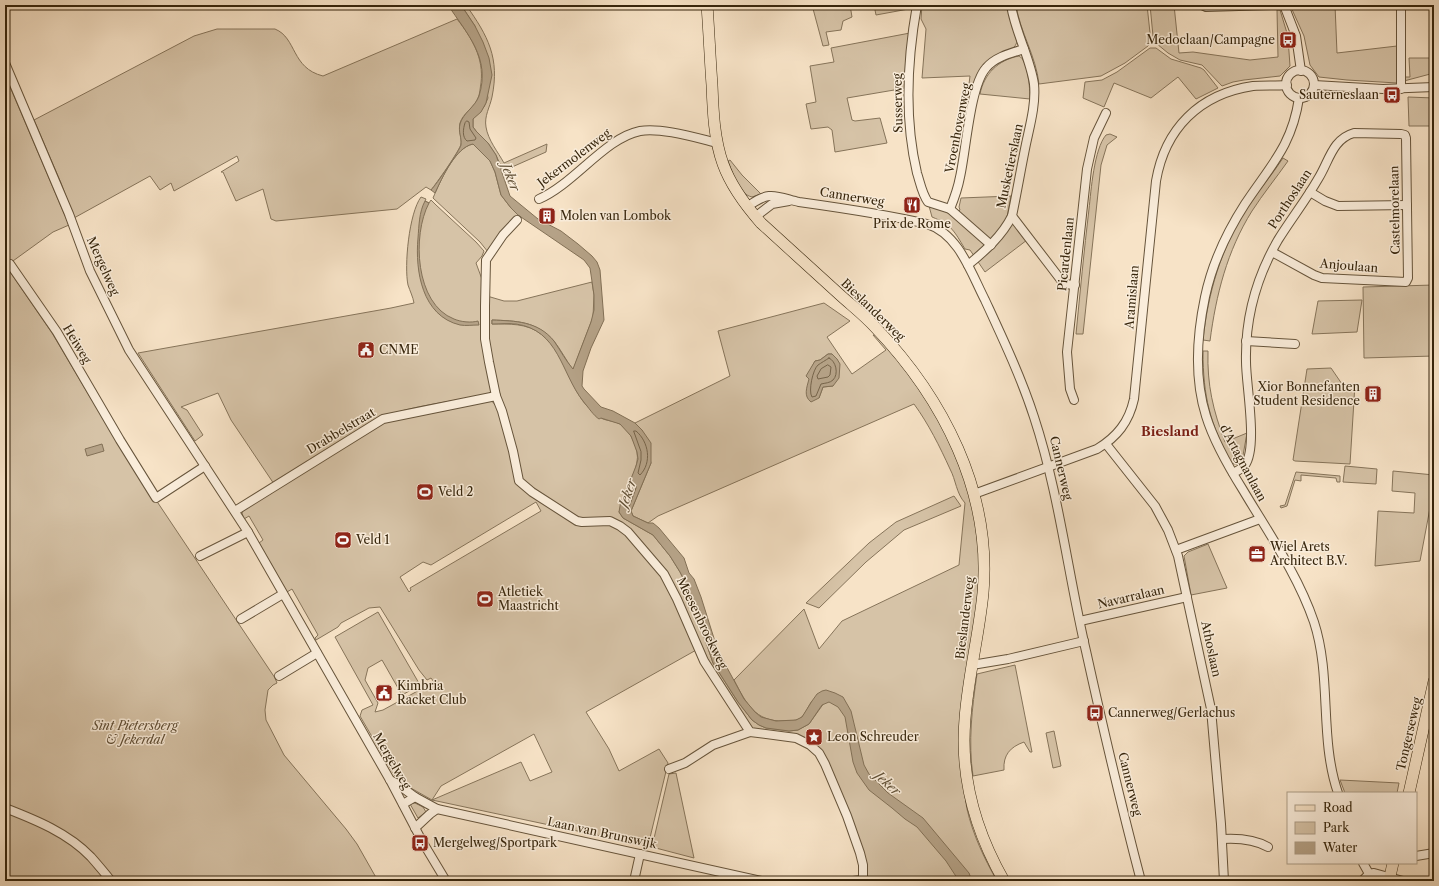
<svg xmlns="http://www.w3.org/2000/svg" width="1439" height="886" font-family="'Libre Caslon Text',serif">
<rect width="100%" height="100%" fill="#f7e3c7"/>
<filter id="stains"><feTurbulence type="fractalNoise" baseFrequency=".005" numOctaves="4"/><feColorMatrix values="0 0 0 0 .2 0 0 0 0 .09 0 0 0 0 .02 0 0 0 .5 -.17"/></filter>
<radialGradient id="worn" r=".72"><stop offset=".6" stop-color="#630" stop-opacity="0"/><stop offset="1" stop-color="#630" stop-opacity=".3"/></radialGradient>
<g fill="#d6c3a7" stroke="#86745a" fill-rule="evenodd">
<path d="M461 5H466C488 36 500 58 492 97 490 107 484 116 486 127 488 140 498 152 504 163L547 144 546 152 503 171 496 155 488 143 476 131 473 127V119L484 107 488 98 475 26Z"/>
<path d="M812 5H850L852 17 843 21 841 30 826 32 829 45 823 46Z"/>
<path d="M874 5H915L914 8 876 15Z"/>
<path d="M922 5H1008L1017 42C1014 52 999 56 990 60L966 127 964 124 970 76 922 78 926 29 921 19Z"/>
<path d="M1016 5H1147L1151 42 1148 46 1125 63 1101 76 1039 84C1036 56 1020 32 1016 5Z"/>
<path d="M1150 5H1174L1179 53 1193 52 1250 60 1278 57 1277 10H1280L1287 33H1285L1286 38H1288L1290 66 1280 76 1244 80 1233 82 1222 86 1202 65 1180 60 1168 53 1157 44 1153 36Z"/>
<path d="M1290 5H1335L1337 53 1397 46V83L1347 80 1319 77 1310 65 1304 36Z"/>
<path d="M457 19C472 38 484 58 481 83 480 88 480 94 478 98 474 108 463 113 460 123 458 131 462 137 461 144 460 150 436 184 431 190L426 187 397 209 276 221 271 219 263 189 236 201 223 172H221L239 161 237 156 174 191 171 183 160 190 150 176 74 218 61 183 34 120 194 36 217 29H275C297 38 291 68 323 76Z"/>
<path d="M910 33 906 88 847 98 852 120 855 121 880 118 887 143 835 152 832 130 828 127 811 129 806 104 816 102 810 66 834 62 831 48Z"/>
<path d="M1150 48H1156L1171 59 1201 68 1204 70 1218 88 1196 99 1178 77 1151 98 1114 83 1104 107 1083 98 1085 82 1102 80 1117 72Z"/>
<path d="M1019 56C1028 60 1030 89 1030 99L980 94C984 74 998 60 1019 56Z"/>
<path d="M1409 58H1434V73L1404 81V77H1410Z"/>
<path d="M5 75 69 225 53 232 6 266 52 333 90 397 156 500 275 678 277 683 273 685 268 690 265 710 266 720 284 755 346 829 357 844 378 881H273L258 880 257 881H116L98 862 94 867 106 881H5Z"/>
<path d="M1408 97 1434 98V126H1409Z"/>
<path d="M1110 134 1117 137 1107 145 1101 165 1083 334H1076C1080 293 1084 251 1089 209 1091 191 1094 149 1106 135Z"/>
<path d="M473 144 490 161 495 172 501 195 511 208 518 215 505 229 488 252 480 242 433 198C440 182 454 148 473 144Z"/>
<path d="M1283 158 1288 161C1276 178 1263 194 1252 211 1227 251 1216 295 1210 341L1203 340C1208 293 1221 248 1247 208 1258 191 1272 175 1283 158Z"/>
<path d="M730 160 742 175 761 194 752 197C738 194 733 173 728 161Z"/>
<path d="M1011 196 1007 217 1027 240 985 272 970 250 965 249C954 231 952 225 932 217L929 206 947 211 954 216 960 210 959 207 961 198Z"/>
<path d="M421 197 426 199 425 201 429 203 431 200 436 205 476 242 484 251 482 256 476 263 483 282 491 391 488 394C452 402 413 405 379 418L274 484 231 420 218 393 181 407 187 410 203 435 195 441 138 353 391 308 414 303C413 297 410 291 408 285 404 266 409 213 421 197Z"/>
<path d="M592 282 594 295 593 317 573 370C566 360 561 350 554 341 536 321 517 321 492 320V324C509 324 527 323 541 334 564 351 568 384 586 405 591 410 597 416 603 419 608 421 615 421 620 424 629 430 635 442 637 452 640 466 628 485 623 498 621 502 621 508 619 512L623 518 653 535 670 556 680 572 687 586 713 663 738 702 752 720 759 725 766 728 789 731 798 730 809 724 824 703 812 701C808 706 805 716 799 719 795 721 789 721 784 721 755 722 746 703 734 680L804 609 819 649 842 621 959 565 965 503C956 493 956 480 950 469 940 447 928 423 914 404L658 516 648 523 633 516 631 511 651 463 642 430 635 423 730 376 718 331 824 303 850 321 827 337 852 374 886 350 873 335H878L917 385 945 427 973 500 980 564 963 781C965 790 965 800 967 809 973 835 984 858 997 881H824L862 875 859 854 821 761 812 749 804 744 753 730 709 666 671 579 627 528 580 520 523 482 497 390 489 350 487 296 504 301H517ZM828 354H832L837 359 833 386 823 387 819 398 808 375 815 361 820 360Z"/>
<path d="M1434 285V356L1364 358 1363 287Z"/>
<path d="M1362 300 1357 332 1312 334 1318 301Z"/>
<path d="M1203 351H1208C1207 385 1213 410 1225 442L1247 433 1242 461 1238 465 1231 463C1210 423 1203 397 1203 351Z"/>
<path d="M1331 368 1342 384H1355L1350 464 1295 461 1293 460 1307 369Z"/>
<path d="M490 400C505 408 512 462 516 479L573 521 605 523 619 527 661 573 698 649 586 712 609 749 619 771 659 749 668 763 648 846 432 800 409 787 396 778 360 716 362 710 373 705 335 637 378 612 420 685 402 695 382 660 368 668 365 680 378 703 375 712 383 710 434 682 431 678 427 680 419 670 380 607 369 608 341 623 338 627 316 640 315 638 318 635 292 589 287 592 259 543 263 540 249 516 244 519 242 513 244 509 384 421ZM536 502 541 511 410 588 411 590 409 592 400 577 423 562 431 565ZM534 734 552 772 530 781 521 762 432 800 441 786Z"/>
<path d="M1345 466 1377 469 1376 484 1343 482Z"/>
<path d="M1393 471 1434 475V487L1420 561 1375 566 1378 511 1414 513 1415 493 1392 491Z"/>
<path d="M1296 472 1340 476V482H1337L1336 478 1301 475V481L1295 480 1287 506 1281 508 1280 506 1285 505Z"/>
<path d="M954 496 961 506 904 530 866 562 819 608 806 603 869 543 896 522Z"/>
<path d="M1208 544 1227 588 1191 595 1184 556 1188 552Z"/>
<path d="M1015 665 1032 752H1030L1024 742C1010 747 1003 755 1004 770L973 776C968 742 972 708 977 674Z"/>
<path d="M1054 731 1061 766 1053 768 1046 733Z"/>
<path d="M676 773 694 858 652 847 669 774Z"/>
<path d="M1340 780 1399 783 1397 793H1345Z"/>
<path d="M415 803 423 807 426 812 418 818 410 804Z"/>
</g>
<g fill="#b5a287" stroke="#827056">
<path d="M448 5H461L475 26 483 42 489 58 492 75 486 103 481 112 473 119V127L476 131 488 143 496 155 510 196 538 219 561 231 578 244 592 256 597 262 600 270 604 320 591 348 583 371 582 386 584 389 601 407 613 411 635 423 642 430 651 443V463L631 511 633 516 648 523H653L659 528 684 558 689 573 694 579 701 597 718 651 744 699 755 712 761 717 776 721 796 720 802 717 812 701 817 694 822 691 826 690 835 693 843 697 851 711 864 765 869 774 888 793 923 818 969 873 972 881H959L946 861 917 827 905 819 892 808 869 790 857 773 853 762 845 717 838 707 829 702 822 705 809 724 798 730 789 731 766 728 759 725 752 720 738 702 713 663 687 586 680 572 670 556 653 535 623 518 619 512 621 500 625 494 636 466 638 459 637 452 631 436 620 424 601 418 599 419C594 416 588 407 583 401 561 373 559 330 516 324 508 323 500 324 492 324V320C515 321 538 321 554 341 560 350 566 361 573 369L591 322 594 310V295L590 268 584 260 518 215 511 208 501 195 495 172 490 161 473 144C456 147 442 178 435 193L431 190C436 185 460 150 461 145 462 138 458 132 460 124 463 113 475 107 479 96 491 58 467 34 448 5Z"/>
<path d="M425 201 429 203C412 235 415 304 454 319 461 322 471 323 478 321L479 325C472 325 466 326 460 325 422 316 415 271 418 238 419 226 419 212 425 201Z"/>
<path d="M828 354H832L837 359 840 364 839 378 833 386 823 387 819 398 811 402C803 396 807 387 809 379L806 376 815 361 820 360Z"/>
<path d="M102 444 104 451 87 456 85 449Z"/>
</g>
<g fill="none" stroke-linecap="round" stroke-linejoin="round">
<g stroke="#76644a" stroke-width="1">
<path d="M467 121 469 122 470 129 476 138 475 140 467 141C462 137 463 129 465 123Z"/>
<path d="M829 358C836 361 839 374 833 380 830 383 825 383 821 384L816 396 812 397C808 391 813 369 818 365 821 363 826 360 829 358Z"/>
<path d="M828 365 831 367 830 375 828 377 818 379 817 376 821 369Z"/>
<path d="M634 431H636C649 442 652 463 640 475L638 473 641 460V452Z"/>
<path d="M634 486H636V488L629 507 626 509 625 507 626 499Z"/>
</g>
<defs>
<g id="minor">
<path d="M917 5C907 61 904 118 917 173 920 182 922 194 928 202L950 209 991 245"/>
<path d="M1011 5C1015 32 1030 57 1034 84 1036 104 1030 125 1026 144 1021 168 1017 192 1012 216L1064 284 1075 285"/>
<path d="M1202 5 1206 7 1273 5"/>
<path d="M1284 5 1296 36 1301 71"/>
<path d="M1401 5V89"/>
<path d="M5 63 69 214 90 271 129 350 248 532 390 780 422 841 446 881"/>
<circle cx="1300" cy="84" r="14"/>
<path d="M1314 85 1383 89 1434 87"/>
<path d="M1299 98C1292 146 1270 166 1245 204 1227 232 1212 264 1205 297 1197 335 1194 378 1206 416 1214 442 1228 466 1243 490 1268 532 1298 575 1314 622 1332 677 1319 738 1338 793"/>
<path d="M1310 192 1325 201 1338 206 1407 205"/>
<path d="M539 199C574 184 605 138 640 131 660 127 697 138 718 143"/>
<path d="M747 207C754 202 761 197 769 196 779 195 789 200 799 202 842 208 885 214 927 224 959 234 971 273 985 300 1003 339 1021 377 1034 417 1059 493 1068 574 1086 651 1103 728 1121 805 1141 881"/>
<path d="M950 209C954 199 958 188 960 177 966 151 970 86 986 68 995 57 1011 53 1024 49"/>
<path d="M755 217 772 204 789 201"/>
<path d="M517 220 503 235 486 260 485 306V339L489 362 496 396 502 411 513 451 519 481 532 492 577 521 582 522 610 521 620 526 628 532 664 574 677 599 704 661 750 732 796 738 810 745 819 753 825 764 847 816 860 853 863 865V881"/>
<path d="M10 264 57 332 120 440 156 498 205 466"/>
<path d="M968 265C985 251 1002 236 1012 216"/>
<path d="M1246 341 1295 344"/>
<path d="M1074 400 1070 389 1067 352 1087 169 1094 138 1106 113"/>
<path d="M1106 444 1155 506 1168 530 1178 556 1211 709 1221 824 1224 881"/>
<path d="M1233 473C1237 471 1242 469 1245 465 1258 447 1246 385 1246 362 1245 319 1256 278 1278 240 1291 219 1306 200 1318 179 1329 162 1332 139 1354 133L1401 134 1405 135 1406 138 1408 278 1406 282 1322 278 1314 275 1272 252"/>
<path d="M974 494 1097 449C1117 437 1129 422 1134 399L1156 181C1165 129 1199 94 1253 86 1264 85 1276 86 1287 85"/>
<path d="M235 511 383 419 496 396"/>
<path d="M1176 550 1260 519"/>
<path d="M200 556 248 532"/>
<path d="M241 619 283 594"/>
<path d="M1080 621 1187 597"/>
<path d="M972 665 1008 659 1084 641"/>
<path d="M279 676 317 653"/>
<path d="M669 769 685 763 713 745 750 732"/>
<path d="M390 780 396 783 415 797"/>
<path d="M403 804 415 797 437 809 761 881"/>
<path d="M5 808C36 820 68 833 91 857 98 865 105 873 111 881"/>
<path d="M415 828 430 814 437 809"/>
<path d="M1222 839C1238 838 1254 839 1268 847"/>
<path d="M1416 856 1434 853"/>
<path d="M1363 863 1372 879 1375 881"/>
<path d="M634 881 640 854"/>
<path d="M1362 881 1369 874 1374 873 1403 881"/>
</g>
<g id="major">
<path d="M707 5C709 32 710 58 712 85 713 111 714 139 723 164 731 186 746 206 761 223 787 247 813 270 839 294 851 305 864 315 875 327 943 398 992 492 983 593 979 635 968 677 965 719 960 776 976 832 1004 881"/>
<path d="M1409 793 1434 681"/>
<path d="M1389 881 1393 863"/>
</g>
</defs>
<use href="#minor" stroke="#66543b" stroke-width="10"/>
<use href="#major" stroke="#36250c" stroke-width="12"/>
<use href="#minor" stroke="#faeddb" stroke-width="8"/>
<use href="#major" stroke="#f7e3c7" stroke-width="11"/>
</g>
<defs>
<symbol id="bus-square" viewBox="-11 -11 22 22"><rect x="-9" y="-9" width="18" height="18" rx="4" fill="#8f2418" stroke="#faeddb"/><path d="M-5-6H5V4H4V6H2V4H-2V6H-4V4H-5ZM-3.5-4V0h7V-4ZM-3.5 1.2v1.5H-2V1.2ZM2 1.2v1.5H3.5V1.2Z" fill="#fff"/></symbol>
<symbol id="restaurant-square" viewBox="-11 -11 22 22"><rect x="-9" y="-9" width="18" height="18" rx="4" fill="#8f2418" stroke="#faeddb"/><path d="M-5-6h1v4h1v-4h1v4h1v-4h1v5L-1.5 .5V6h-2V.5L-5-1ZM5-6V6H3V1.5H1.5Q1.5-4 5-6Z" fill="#fff"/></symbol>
<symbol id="building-square" viewBox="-11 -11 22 22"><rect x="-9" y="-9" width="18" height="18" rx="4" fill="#8f2418" stroke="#faeddb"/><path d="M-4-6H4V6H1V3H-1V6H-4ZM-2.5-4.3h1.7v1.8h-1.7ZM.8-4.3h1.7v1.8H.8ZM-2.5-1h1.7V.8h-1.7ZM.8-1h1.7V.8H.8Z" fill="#fff"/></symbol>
<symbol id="civic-square" viewBox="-11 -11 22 22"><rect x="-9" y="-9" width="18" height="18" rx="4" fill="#8f2418" stroke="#faeddb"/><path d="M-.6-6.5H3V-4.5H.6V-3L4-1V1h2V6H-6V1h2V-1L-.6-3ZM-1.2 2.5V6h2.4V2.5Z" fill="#fff"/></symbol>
<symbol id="stadium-square" viewBox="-11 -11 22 22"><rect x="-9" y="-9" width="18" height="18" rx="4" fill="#8f2418" stroke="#faeddb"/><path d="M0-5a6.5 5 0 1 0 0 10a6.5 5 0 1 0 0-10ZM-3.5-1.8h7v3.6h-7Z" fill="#fff"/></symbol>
<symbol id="office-square" viewBox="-11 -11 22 22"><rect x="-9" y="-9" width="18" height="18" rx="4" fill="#8f2418" stroke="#faeddb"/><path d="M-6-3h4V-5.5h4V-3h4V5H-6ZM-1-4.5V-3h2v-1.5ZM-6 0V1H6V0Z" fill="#fff"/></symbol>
<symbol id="sight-square" viewBox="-11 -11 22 22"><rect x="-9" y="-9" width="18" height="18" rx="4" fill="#8f2418" stroke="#faeddb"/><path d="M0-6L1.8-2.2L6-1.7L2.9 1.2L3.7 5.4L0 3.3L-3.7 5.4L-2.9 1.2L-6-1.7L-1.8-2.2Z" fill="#fff"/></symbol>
</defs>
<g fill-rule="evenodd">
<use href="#bus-square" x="1278" y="30" width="20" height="20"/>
<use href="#bus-square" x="1382" y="85" width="20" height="20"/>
<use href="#restaurant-square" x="902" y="195" width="20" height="20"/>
<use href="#building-square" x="537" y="206" width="20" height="20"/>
<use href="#civic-square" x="356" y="340" width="20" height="20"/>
<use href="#building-square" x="1363" y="384" width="20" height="20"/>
<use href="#stadium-square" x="415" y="482" width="20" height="20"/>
<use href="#stadium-square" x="333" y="530" width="20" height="20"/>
<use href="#office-square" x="1247" y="544" width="20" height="20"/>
<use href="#stadium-square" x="475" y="589" width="20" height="20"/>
<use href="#civic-square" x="374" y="683" width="20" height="20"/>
<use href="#bus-square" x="1085" y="703" width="20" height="20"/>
<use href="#sight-square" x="804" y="727" width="20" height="20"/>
<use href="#bus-square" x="410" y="833" width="20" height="20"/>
</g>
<g text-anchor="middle" stroke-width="3" stroke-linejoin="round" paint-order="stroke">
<g font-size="12" fill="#36250c" stroke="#faeddb" text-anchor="start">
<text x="1275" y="44" text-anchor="end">Medoclaan/Campagne</text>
<text x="1379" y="99" text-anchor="end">Sauterneslaan</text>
<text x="560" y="220">Molen van Lombok</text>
<text x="912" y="228" text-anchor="middle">Prix de Rome</text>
<text x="379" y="354">CNME</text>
<text x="1360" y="391" text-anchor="end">Xior Bonnefanten<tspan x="1360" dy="14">Student Residence</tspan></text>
<text x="438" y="496">Veld 2</text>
<text x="356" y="544">Veld 1</text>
<text x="1270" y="551">Wiel Arets<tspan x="1270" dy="14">Architect B.V.</tspan></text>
<text x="498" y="596">Atletiek<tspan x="498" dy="14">Maastricht</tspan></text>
<text x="397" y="690">Kimbria<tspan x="397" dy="14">Racket Club</tspan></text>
<text x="1108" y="717">Cannerweg/Gerlachus</text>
<text x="827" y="741">Leon Schreuder</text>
<text x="433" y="847">Mergelweg/Sportpark</text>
</g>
<g font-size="12" fill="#36250c" stroke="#faeddb">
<text transform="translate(898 103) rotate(-91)" y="4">Susserweg</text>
<text transform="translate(958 128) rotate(-79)" y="4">Vroenhovenweg</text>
<text transform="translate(574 158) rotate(-37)" y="4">Jekermolenweg</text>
<text transform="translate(1010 166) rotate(-78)" y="4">Musketierslaan</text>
<text transform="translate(852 197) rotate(9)" y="4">Cannerweg</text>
<text transform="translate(1290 199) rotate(-57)" y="4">Porthoslaan</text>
<text transform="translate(1395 210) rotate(-91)" y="4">Castelmorelaan</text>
<text transform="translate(1066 254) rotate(-84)" y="4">Picardenlaan</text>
<text transform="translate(103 266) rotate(66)" y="4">Mergelweg</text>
<text transform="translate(1349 266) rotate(5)" y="4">Anjoulaan</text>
<text transform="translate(1132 297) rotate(-85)" y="4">Aramislaan</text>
<text transform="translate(873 310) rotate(44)" y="4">Bieslanderweg</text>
<text transform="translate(77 344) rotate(59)" y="4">Heiweg</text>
<text transform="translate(341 431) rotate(-31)" y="4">Drabbelstraat</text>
<text transform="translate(1243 463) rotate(62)" y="4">d'Artagnanlaan</text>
<text transform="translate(1061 468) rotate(77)" y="4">Cannerweg</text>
<text transform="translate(1131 597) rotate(-13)" y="4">Navarralaan</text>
<text transform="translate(965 618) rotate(-83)" y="4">Bieslanderweg</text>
<text transform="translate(702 623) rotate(64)" y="4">Meesenbroekweg</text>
<text transform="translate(1211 649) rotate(78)" y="4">Athoslaan</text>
<text transform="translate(1409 734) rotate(-77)" y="4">Tongerseweg</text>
<text transform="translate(392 761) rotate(60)" y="4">Mergelweg</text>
<text transform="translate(1130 784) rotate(76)" y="4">Cannerweg</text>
<text transform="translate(602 833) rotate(12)" y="4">Laan van Brunswijk</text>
</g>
<g font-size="12" font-style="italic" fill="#5e4c33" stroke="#faeddb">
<text x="135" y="730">Sint Pietersberg<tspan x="135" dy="14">&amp; Jekerdal</tspan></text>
</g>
<g font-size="13" font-style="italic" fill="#625137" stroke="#faeddb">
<text transform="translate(511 177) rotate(68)" y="5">Jeker</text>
<text transform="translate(627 493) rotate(-71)" y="5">Jeker</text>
<text transform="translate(888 783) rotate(42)" y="5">Jeker</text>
</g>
<g font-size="13" font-weight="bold" fill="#7a1f14" stroke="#faeddb">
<text x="1170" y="436">Biesland</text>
</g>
</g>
<rect width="1439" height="886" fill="none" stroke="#f7e3c7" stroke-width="20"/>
<rect x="6" y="6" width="1427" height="874" fill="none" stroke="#36250c" stroke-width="2"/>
<rect x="10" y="10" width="1419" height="866" fill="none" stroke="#36250c"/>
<rect x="1287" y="792" width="130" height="72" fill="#faeddb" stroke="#ac9d88"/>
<rect x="1295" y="805" width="20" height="6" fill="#f7e3c7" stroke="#ac9d88"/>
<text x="1323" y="812" font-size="12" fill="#36250c">Road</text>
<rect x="1295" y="822" width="20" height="12" fill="#d6c3a7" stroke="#ac9d88"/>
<text x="1323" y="832" font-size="12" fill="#36250c">Park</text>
<rect x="1295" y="842" width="20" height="12" fill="#b5a287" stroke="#ac9d88"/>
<text x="1323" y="852" font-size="12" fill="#36250c">Water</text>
<rect width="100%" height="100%" filter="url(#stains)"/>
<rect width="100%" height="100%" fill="url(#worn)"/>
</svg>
